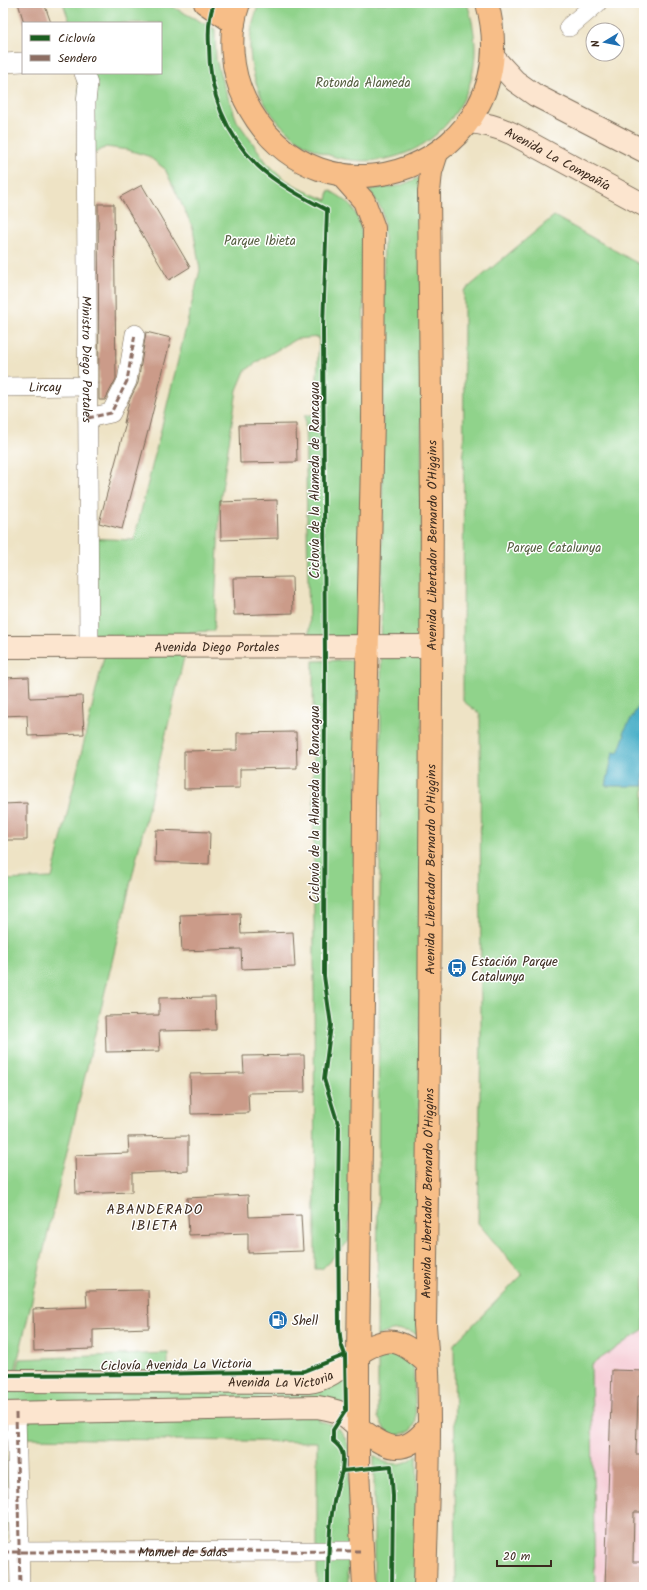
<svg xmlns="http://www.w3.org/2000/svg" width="647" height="1590" font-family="Kalam,sans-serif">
<rect width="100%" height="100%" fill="#fff"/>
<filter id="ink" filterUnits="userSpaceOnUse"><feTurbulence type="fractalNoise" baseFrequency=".025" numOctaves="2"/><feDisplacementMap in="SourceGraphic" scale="8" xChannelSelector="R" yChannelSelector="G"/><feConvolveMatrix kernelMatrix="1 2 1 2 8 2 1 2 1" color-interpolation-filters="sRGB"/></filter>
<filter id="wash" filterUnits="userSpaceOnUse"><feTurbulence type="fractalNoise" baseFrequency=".012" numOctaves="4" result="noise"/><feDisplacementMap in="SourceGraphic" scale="16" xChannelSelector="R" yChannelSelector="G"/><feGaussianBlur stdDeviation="0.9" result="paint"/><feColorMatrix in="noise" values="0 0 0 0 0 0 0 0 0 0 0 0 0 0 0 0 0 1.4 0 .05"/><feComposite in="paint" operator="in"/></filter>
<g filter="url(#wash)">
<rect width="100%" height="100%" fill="#eee3c5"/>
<path fill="#f6cfd8" d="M642 1329H644V1587H595L591 1365Z"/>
<g fill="#90d38b" stroke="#667e54">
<path d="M63 3H165L215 29 216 59 222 81 237 121 267 163 284 179 305 191 327 200 329 190C337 195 347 200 352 207 362 222 363 241 364 258L361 636 309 637 305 415H315L319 337 296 339 260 360 245 371 237 390 220 502 214 631 190 632 14 1376H3V880L52 878 109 635 88 634 85 538 134 540 200 270 193 228 165 169 148 156 128 150 106 147 81 161 78 73H161V23H70Z"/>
<path d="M259 3H467C478 37 479 70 462 102 406 204 255 165 250 50 249 34 254 18 259 3Z"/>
<path d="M421 177 422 670 418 1335C404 1328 390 1329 377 1337L384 225 382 210 369 189 399 186Z"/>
<path d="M554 216 644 267V1329L591 1365 595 1587H456L454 1344 522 1275 478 1223 481 1031 480 714 463 701 464 291Z"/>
<path d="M359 660 349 1241 322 1269H315L313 661Z"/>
<path d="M393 1346 413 1359 416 1422 411 1431 394 1436 384 1428 378 1417V1357L382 1352Z"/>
<path d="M168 1353V1389L350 1374 349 1415 319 1402V1421C339 1425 344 1432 350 1451L348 1587H317V1442L23 1438 3 1408V1388H13L20 1359Z"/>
<path d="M3 1418H6L8 1587H3Z"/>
<path d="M417 1454 418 1587H374V1455C382 1464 399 1467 410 1460 413 1459 415 1456 417 1454Z"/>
</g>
<path fill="#47aec7" stroke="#416c72" d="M644 696V786H606L613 752 618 753 625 734 623 733Z"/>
<g id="blocks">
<g fill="#cb9b89">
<path d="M18 3H44L51 23H24Z"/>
<path d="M142 185 190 267 169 280 120 197Z"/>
<path d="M98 204H114L116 379 105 400H99Z"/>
<path d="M146 332 171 338 147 435 122 529 99 523 126 423H124L129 401 138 383Z"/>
<path d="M296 424 297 462 240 463 239 425Z"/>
<path d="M277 500 278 538 221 540 220 502Z"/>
<path d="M292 577 293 613 234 615 233 578Z"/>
<path d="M29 677 30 698 82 696 84 734 28 736 27 715 3 716V678Z"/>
<path d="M296 732 297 768 240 769V788L184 789V751L237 750V733Z"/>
<path d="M27 803V840H3V804Z"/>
<path d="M156 830 210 832 209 864 155 862Z"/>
<path d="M240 913 241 934 293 932 295 967 242 969 241 949 182 951 180 915Z"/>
<path d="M215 997 216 1030 159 1031 160 1051 106 1052 105 1016 159 1015V998Z"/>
<path d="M304 1055 305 1092 248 1093 249 1113 191 1114 190 1074 244 1073 243 1056Z"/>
<path d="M188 1136V1171L132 1173V1192L76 1194 75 1155 129 1153 128 1137Z"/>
<path d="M248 1195 249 1217 301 1215 303 1251 248 1253V1233L189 1235 187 1198Z"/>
<path d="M148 1290 149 1328 93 1330V1349L34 1351 33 1309 87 1307 86 1291Z"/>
<path d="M612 1370 644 1371V1396H638L636 1454H644V1512H634L633 1562H644V1587H605Z"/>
</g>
</g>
</g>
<g filter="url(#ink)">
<use href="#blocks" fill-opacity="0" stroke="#7a6b58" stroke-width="1"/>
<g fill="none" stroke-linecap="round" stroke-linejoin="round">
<defs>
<g id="street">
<path d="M569 27 597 3"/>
<path d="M3 63 23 62"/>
<path id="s1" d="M84 73 88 84 86 102 89 646"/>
<path id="s2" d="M3 387 88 386"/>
<path d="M88 418 111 413 127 381 135 334"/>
<path d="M16 1413 20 1587"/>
<path id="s3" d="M3 1552 363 1551"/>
</g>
<g id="secondary">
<path d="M493 57 515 81 535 95 644 151"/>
<path id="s4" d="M468 122C485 123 498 127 513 134L644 205"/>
<path id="s5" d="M3 647 431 646"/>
<path id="s6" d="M3 1381 308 1382C328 1380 343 1366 358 1354"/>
<path d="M3 1413 317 1407C340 1411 341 1411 358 1427"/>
</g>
<g id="primary">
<path d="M205 3 234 23"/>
<path d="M239 3C228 34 231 71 245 100 317 246 531 164 487 3"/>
<path d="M340 174 364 201 374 228 373 420 364 802 363 1004 358 1354V1469L364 1587"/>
<path d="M358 1354C389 1333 401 1340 427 1363"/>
<path d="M358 1427C385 1448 403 1459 428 1427"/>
<path id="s7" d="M425 1587C427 1500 433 1412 425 1325L429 1060 432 506 429 192 431 172 437 153"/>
</g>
</defs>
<use href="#street" stroke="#7a6b58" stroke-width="20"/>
<use href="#secondary" stroke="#7a6b58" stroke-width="24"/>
<use href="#primary" stroke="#7a6b58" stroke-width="24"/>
<use href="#street" stroke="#fff" stroke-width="19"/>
<use href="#secondary" stroke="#fce5cf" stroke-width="22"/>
<use href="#primary" stroke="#f7be88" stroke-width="22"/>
<g stroke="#8d6e63" stroke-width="3" stroke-dasharray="6 3" stroke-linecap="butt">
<path d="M88 418 111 413 127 381 135 334"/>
<path d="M16 1413 20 1587"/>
<path d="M3 1552 363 1551"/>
</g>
<defs>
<g id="cycleway">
<path d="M214 3C209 16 208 31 209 45 209 91 224 133 258 166 276 183 304 198 327 210L323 327 325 665 324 976 331 1025 324 1079 339 1127 338 1199 339 1327 341 1344 345 1355 346 1410 333 1430V1441C346 1451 343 1457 342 1471L391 1466 393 1496 392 1587"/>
<path d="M3 1375 151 1374 304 1371 345 1355"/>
<path d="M328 1587C328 1548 329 1509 342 1471"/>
</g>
</defs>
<use href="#cycleway" stroke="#fff" stroke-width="6"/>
<use href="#cycleway" stroke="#1b5e20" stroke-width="4"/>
</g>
</g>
<defs>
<symbol id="bus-disc" viewBox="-11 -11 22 22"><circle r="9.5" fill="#1f6fb2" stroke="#fff"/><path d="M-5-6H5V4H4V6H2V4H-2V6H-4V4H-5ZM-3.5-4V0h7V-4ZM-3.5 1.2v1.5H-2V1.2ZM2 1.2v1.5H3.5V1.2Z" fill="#fff"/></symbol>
<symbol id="fuel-disc" viewBox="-11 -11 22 22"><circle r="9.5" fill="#1f6fb2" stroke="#fff"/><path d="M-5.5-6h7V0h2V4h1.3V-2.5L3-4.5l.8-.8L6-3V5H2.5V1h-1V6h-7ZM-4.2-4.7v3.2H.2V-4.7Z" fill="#fff"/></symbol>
</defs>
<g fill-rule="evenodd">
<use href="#bus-disc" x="446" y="957" width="22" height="22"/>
<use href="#fuel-disc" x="267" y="1309" width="22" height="22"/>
</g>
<g text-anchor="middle" stroke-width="3" stroke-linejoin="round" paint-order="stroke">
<g font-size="13" fill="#545d3f" stroke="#fff">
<text x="363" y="87">Rotonda Alameda</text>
<text x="260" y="245">Parque Ibieta</text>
<text x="554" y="552">Parque Catalunya</text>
</g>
<g font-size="13" fill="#3b2a1e" stroke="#fff">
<text dy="5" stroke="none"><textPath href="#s4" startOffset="98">Avenida La Compañía</textPath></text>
<text dy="5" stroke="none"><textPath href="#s1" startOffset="287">Ministro Diego Portales</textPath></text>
<text dy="5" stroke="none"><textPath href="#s2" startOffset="42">Lircay</textPath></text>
<text transform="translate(314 480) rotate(-90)" y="5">Ciclovía de la Alameda de Rancagua</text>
<text dy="5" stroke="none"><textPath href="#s7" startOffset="1042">Avenida Libertador Bernardo O'Higgins</textPath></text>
<text dy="5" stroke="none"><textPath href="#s5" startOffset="214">Avenida Diego Portales</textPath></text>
<text transform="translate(314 804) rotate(-90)" y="5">Ciclovía de la Alameda de Rancagua</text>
<text dy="5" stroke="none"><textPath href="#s7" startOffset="718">Avenida Libertador Bernardo O'Higgins</textPath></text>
<text dy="5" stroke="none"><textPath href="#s7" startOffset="394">Avenida Libertador Bernardo O'Higgins</textPath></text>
<text transform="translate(176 1364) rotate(-1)" y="5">Ciclovía Avenida La Victoria</text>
<text dy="5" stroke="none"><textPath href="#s6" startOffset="278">Avenida La Victoria</textPath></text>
<text dy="5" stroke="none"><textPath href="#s3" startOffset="180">Manuel de Salas</textPath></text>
</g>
<g font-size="13" fill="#3b2a1e" stroke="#fff" text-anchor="start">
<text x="471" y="966">Estación Parque<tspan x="471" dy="15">Catalunya</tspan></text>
<text x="292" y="1325">Shell</text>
</g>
<g font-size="14" letter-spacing="1" fill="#3b2a1e" stroke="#fff">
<text x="155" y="1214">ABANDERADO<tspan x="155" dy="16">IBIETA</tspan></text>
</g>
</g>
<rect width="647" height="1590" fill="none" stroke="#fff" stroke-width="16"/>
<rect x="22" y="22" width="140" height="52" fill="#ffffff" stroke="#b1aaa5"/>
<rect x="30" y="35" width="20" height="6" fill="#1b5e20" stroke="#b1aaa5"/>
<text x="58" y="42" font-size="12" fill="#3b2a1e">Ciclovía</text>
<rect x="30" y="55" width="20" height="6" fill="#8d6e63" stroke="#b1aaa5"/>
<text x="58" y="62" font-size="12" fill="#3b2a1e">Sendero</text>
<g transform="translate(605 42) rotate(260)"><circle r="19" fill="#ffffff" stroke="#b1aaa5"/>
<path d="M0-3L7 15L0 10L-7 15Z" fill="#1f6fb2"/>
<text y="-6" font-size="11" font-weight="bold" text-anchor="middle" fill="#3b2a1e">N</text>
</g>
<path d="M497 1560v6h54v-6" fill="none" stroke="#3b2a1e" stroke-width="2"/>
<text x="503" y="1560" font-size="12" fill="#3b2a1e" stroke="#ffffff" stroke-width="3" paint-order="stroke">20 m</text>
</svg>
